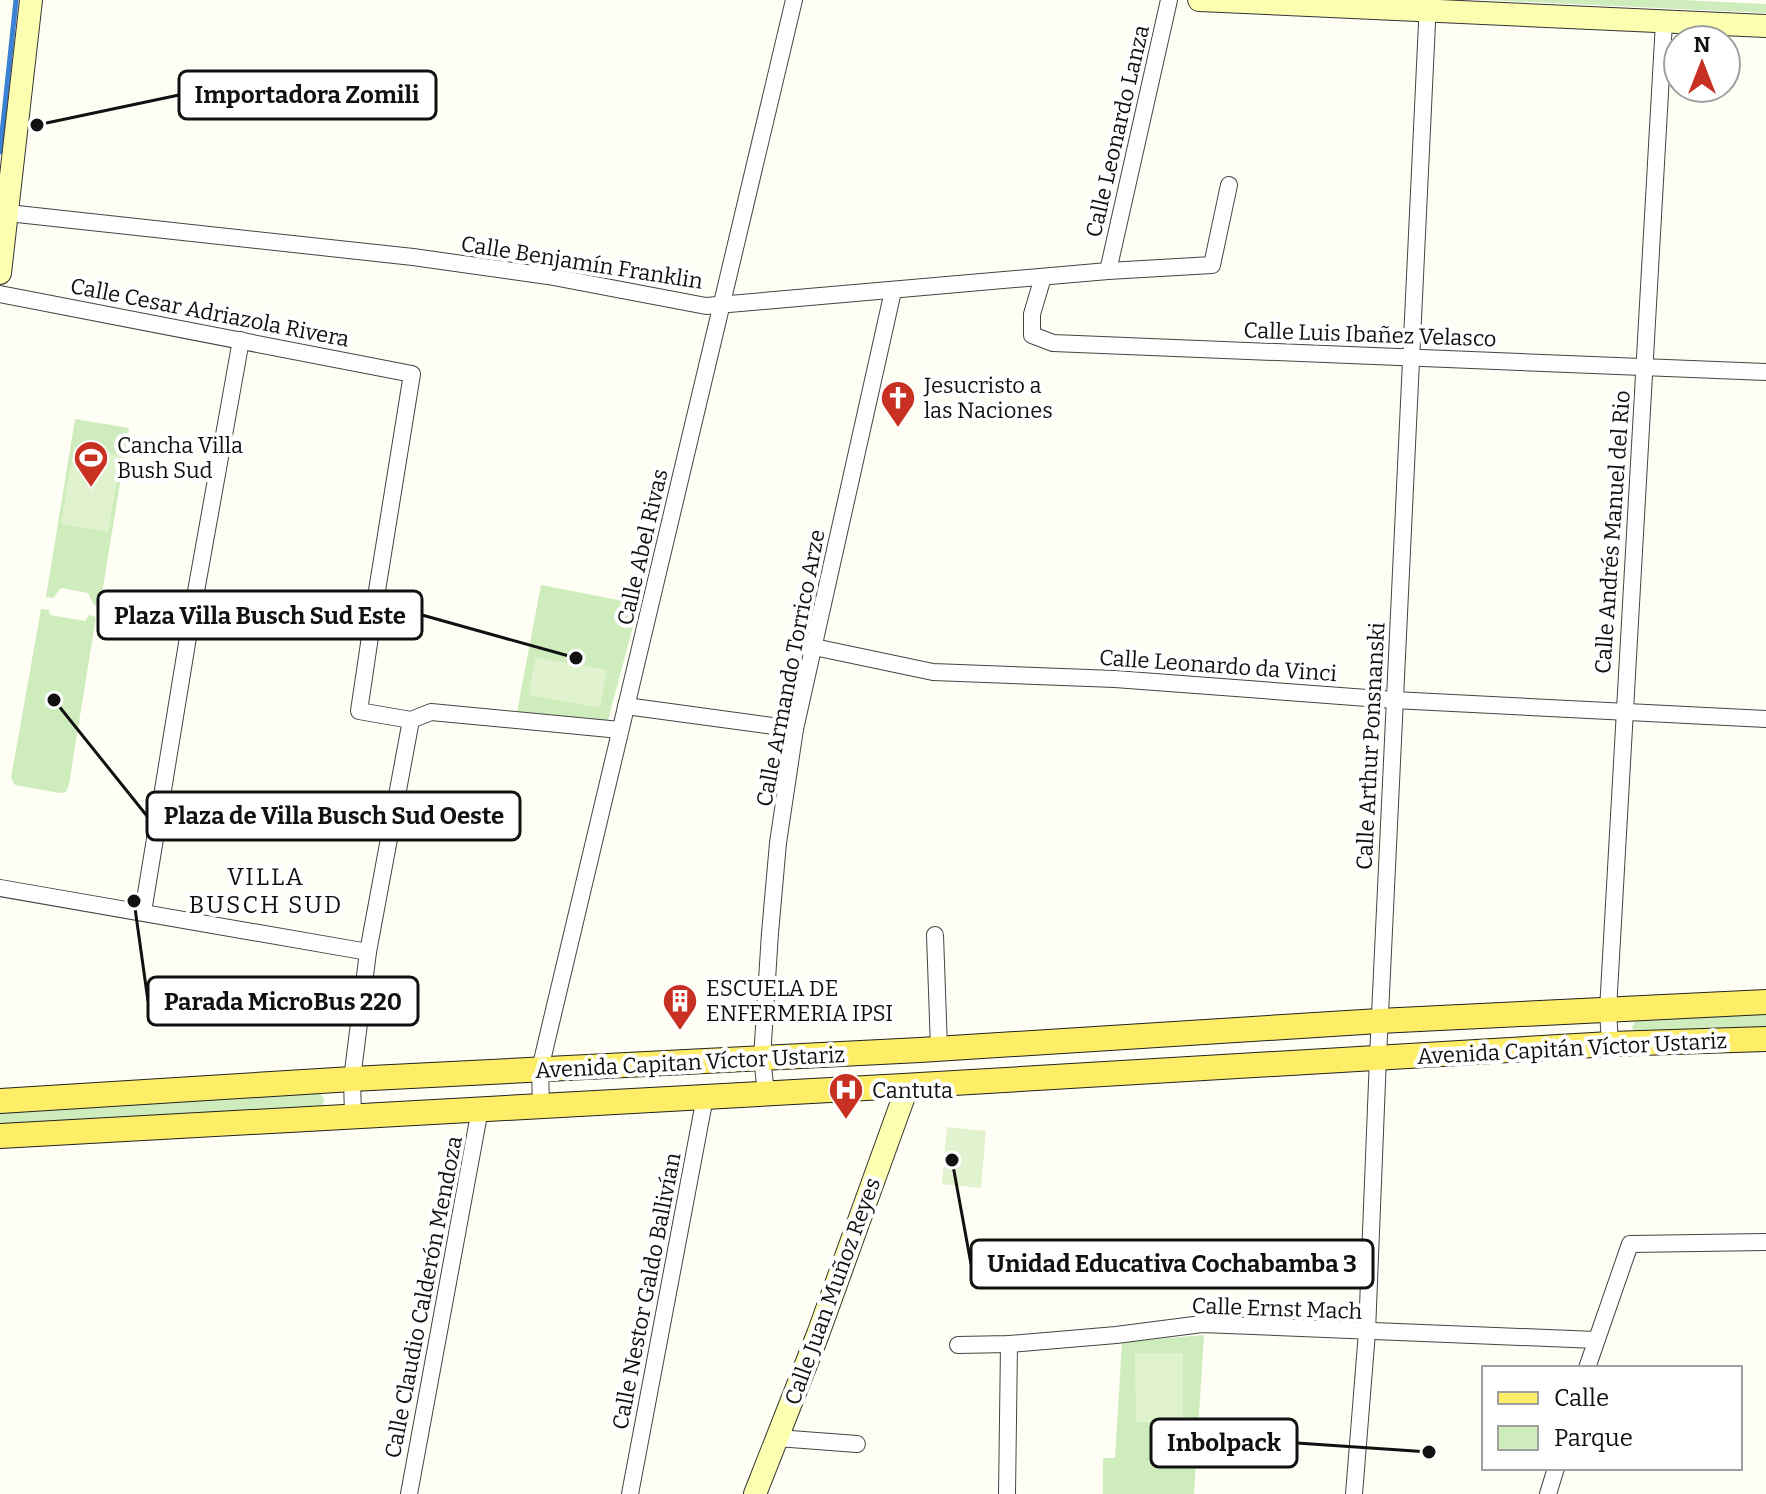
<svg xmlns="http://www.w3.org/2000/svg" width="1766" height="1494" font-family="Bitter,serif">
<rect width="100%" height="100%" fill="#fffef5"/>
<g fill="#ceecbc">
<path d="M1485 0H1681L1766 4V13Z"/>
<path d="M75 419 129 428 100 606 94 605 88 593 61 588 53 598 46 597Z"/>
<path d="M541 585 639 604 608 720 596 723 517 712Z"/>
<path d="M41 609 49 610 50 615 85 621 89 615 96 617 69 784 66 792 60 793 15 785 11 778Z"/>
<path d="M1766 1013V1029L1637 1035 1632 1028 1635 1020Z"/>
<path d="M318 1090 324 1099 323 1106 320 1109 0 1127V1112Z"/>
<path d="M1204 1335 1194 1494H1103V1458H1115L1122 1342Z"/>
</g>
<g fill="#e1f3ce">
<path d="M74 447 121 455 108 532 61 524Z"/>
<path d="M535 657 607 670 600 708 529 695Z"/>
<path d="M947 1127 986 1131 981 1188 942 1184Z"/>
<path d="M1135 1353H1183V1422H1136Z"/>
</g>
<g fill="none" stroke-linecap="round" stroke-linejoin="round">
<path stroke="#3b82d3" stroke-width="5" d="M0 152 16 0"/>
<defs>
<g id="street">
<path d="M8 213 413 257 548 276 706 306 1108 271 1212 265 1229 185"/>
<path d="M1108 271 1169 0"/>
<path d="M1043 277 1032 314V335L1053 343 1766 372"/>
<path d="M0 294 412 374 375 603 359 711 411 720 431 712 620 730"/>
<path d="M814 647 933 672 1115 679 1394 700 1766 719"/>
<path d="M626 706 795 729"/>
<path d="M0 888 368 952"/>
<path d="M143 912 190 625 241 340"/>
<path d="M935 935 939 1048"/>
<path d="M1610 1044 1608 1010 1664 22"/>
<path d="M766 1093 762 1058 770 933 778 843 795 729 893 291"/>
<path d="M541 1106 540 1069 794 0"/>
<path d="M353 1116 352 1079 368 952 411 720"/>
<path d="M958 1345 1009 1344 1116 1335 1202 1324 1596 1340"/>
<path d="M1587 1368 1630 1244 1766 1242"/>
<path d="M777 1438 857 1444"/>
<path d="M409 1494 480 1109"/>
<path d="M630 1494 705 1097"/>
<path d="M1007 1494 1009 1344"/>
<path d="M1354 1494 1367 1332 1378 1057 1428 2"/>
<path d="M1548 1494 1556 1468"/>
</g>
<g id="secondary">
<path d="M1199 0 1766 26"/>
<path d="M0 273 31 0"/>
<path d="M755 1494 818 1334 903 1099V1086"/>
</g>
<g id="primary">
<path d="M0 1101 352 1079 920 1050 1379 1021 1766 1002"/>
<path d="M0 1136 903 1086 1610 1044 1766 1039"/>
</g>
</defs>
<use href="#street" stroke="#444" stroke-width="18"/>
<use href="#secondary" stroke="#333" stroke-width="24"/>
<use href="#primary" stroke="#222" stroke-width="26"/>
<use href="#street" stroke="#fff" stroke-width="16"/>
<use href="#secondary" stroke="#fdffb0" stroke-width="22"/>
<use href="#primary" stroke="#fded67" stroke-width="24"/>
</g>
<defs>
<symbol id="church-pin" viewBox="-11 -11 22 30"><path d="M0 17L-7.5 6A9.5 9.5 0 1 1 7.5 6Z" fill="#c83122" stroke="#fff"/><path d="M-1.2-6h2.4v3.5h3.3v2.4h-3.3V6h-2.4V-.1h-3.3v-2.4h3.3Z" fill="#fff"/></symbol>
<symbol id="stadium-pin" viewBox="-11 -11 22 30"><path d="M0 17L-7.5 6A9.5 9.5 0 1 1 7.5 6Z" fill="#c83122" stroke="#fff"/><path d="M0-5a6.5 5 0 1 0 0 10a6.5 5 0 1 0 0-10ZM-3.5-1.8h7v3.6h-7Z" fill="#fff"/></symbol>
<symbol id="building-pin" viewBox="-11 -11 22 30"><path d="M0 17L-7.5 6A9.5 9.5 0 1 1 7.5 6Z" fill="#c83122" stroke="#fff"/><path d="M-4-6H4V6H1V3H-1V6H-4ZM-2.5-4.3h1.7v1.8h-1.7ZM.8-4.3h1.7v1.8H.8ZM-2.5-1h1.7V.8h-1.7ZM.8-1h1.7V.8H.8Z" fill="#fff"/></symbol>
<symbol id="hospital-pin" viewBox="-11 -11 22 30"><path d="M0 17L-7.5 6A9.5 9.5 0 1 1 7.5 6Z" fill="#c83122" stroke="#fff"/><path d="M-5-5h3v3.5h4V-5h3V5h-3V1.5h-4V5h-3Z" fill="#fff"/></symbol>
</defs>
<g fill-rule="evenodd">
<use href="#church-pin" x="878" y="378" width="40" height="54"/>
<use href="#stadium-pin" x="71" y="438" width="40" height="54"/>
<use href="#building-pin" x="660" y="981" width="40" height="54"/>
<use href="#hospital-pin" x="826" y="1070" width="40" height="54"/>
</g>
<g text-anchor="middle" stroke-width="8" stroke-linejoin="round" paint-order="stroke">
<g font-size="22" fill="#111" stroke="#fff">
<text transform="translate(1117 131) rotate(-77)" y="8">Calle Leonardo Lanza</text>
<text transform="translate(582 262) rotate(9)" y="8">Calle Benjamín Franklin</text>
<text transform="translate(210 312) rotate(11)" y="8">Calle Cesar Adriazola Rivera</text>
<text transform="translate(1370 334) rotate(2)" y="8">Calle Luis Ibañez Velasco</text>
<text transform="translate(1612 532) rotate(-86)" y="8">Calle Andrés Manuel del Rio</text>
<text transform="translate(642 547) rotate(-77)" y="8">Calle Abel Rivas</text>
<text transform="translate(1218 665) rotate(4)" y="8">Calle Leonardo da Vinci</text>
<text transform="translate(790 668) rotate(-79)" y="8">Calle Armando Torrico Arze</text>
<text transform="translate(1370 746) rotate(-87)" y="8">Calle Arthur Ponsnanski</text>
<text transform="translate(1572 1048) rotate(-3)" y="8">Avenida Capitán Víctor Ustariz</text>
<text transform="translate(690 1062) rotate(-3)" y="8">Avenida Capitan Víctor Ustariz</text>
<text transform="translate(646 1291) rotate(-79)" y="8">Calle Nestor Galdo Ballivían</text>
<text transform="translate(832 1291) rotate(-70)" y="8">Calle Juan Muñoz Reyes</text>
<text transform="translate(423 1297) rotate(-79)" y="8">Calle Claudio Calderón Mendoza</text>
<text transform="translate(1277 1308) rotate(2)" y="8">Calle Ernst Mach</text>
</g>
<g font-size="22" fill="#111" stroke="#fff" text-anchor="start">
<text x="924" y="393">Jesucristo a<tspan x="924" dy="25">las Naciones</tspan></text>
<text x="117" y="453">Cancha Villa<tspan x="117" dy="25">Bush Sud</tspan></text>
<text x="706" y="996">ESCUELA DE<tspan x="706" dy="25">ENFERMERIA IPSI</tspan></text>
<text x="872" y="1098">Cantuta</text>
</g>
<g font-size="24" letter-spacing="2" fill="#111" stroke="#fff">
<text x="266" y="885">VILLA<tspan x="266" dy="28">BUSCH SUD</tspan></text>
</g>
</g>
<path fill="none" stroke="#111" stroke-width="3" d="M37 125L179 95M576 658L422 615M54 700L147 816M134 901L148 1001M952 1160L971 1264M1429 1452L1297 1443"/>
<g fill="#111" stroke="#fff" stroke-width="3">
<circle cx="37" cy="125" r="8"/>
<circle cx="576" cy="658" r="8"/>
<circle cx="54" cy="700" r="8"/>
<circle cx="134" cy="901" r="8"/>
<circle cx="952" cy="1160" r="8"/>
<circle cx="1429" cy="1452" r="8"/>
</g>
<g fill="#fff" stroke="#111" stroke-width="3">
<rect x="179" y="71" width="257" height="48" rx="8"/>
<rect x="98" y="591" width="324" height="48" rx="8"/>
<rect x="147" y="792" width="373" height="48" rx="8"/>
<rect x="148" y="977" width="270" height="48" rx="8"/>
<rect x="971" y="1240" width="402" height="48" rx="8"/>
<rect x="1151" y="1419" width="146" height="48" rx="8"/>
</g>
<g font-size="24" text-anchor="middle" font-weight="bold" fill="#111">
<text x="307" y="103">Importadora Zomili</text>
<text x="260" y="624">Plaza Villa Busch Sud Este</text>
<text x="334" y="824">Plaza de Villa Busch Sud Oeste</text>
<text x="283" y="1010">Parada MicroBus 220</text>
<text x="1172" y="1272">Unidad Educativa Cochabamba 3</text>
<text x="1224" y="1451">Inbolpack</text>
</g>
<rect x="1482" y="1366" width="260" height="104" fill="#ffffff" stroke="#a0a0a0" stroke-width="2"/>
<rect x="1498" y="1392" width="40" height="12" fill="#fded67" stroke="#a0a0a0" stroke-width="2"/>
<text x="1554" y="1406" font-size="24" fill="#111111">Calle</text>
<rect x="1498" y="1426" width="40" height="24" fill="#ceecbc" stroke="#a0a0a0" stroke-width="2"/>
<text x="1554" y="1446" font-size="24" fill="#111111">Parque</text>
<g transform="translate(1702 64)"><circle r="38" fill="#ffffff" stroke="#a0a0a0" stroke-width="2"/>
<path d="M0-6L14 30L0 20L-14 30Z" fill="#c83122"/>
<text y="-12" font-size="22" font-weight="bold" text-anchor="middle" fill="#111111">N</text>
</g>
</svg>
